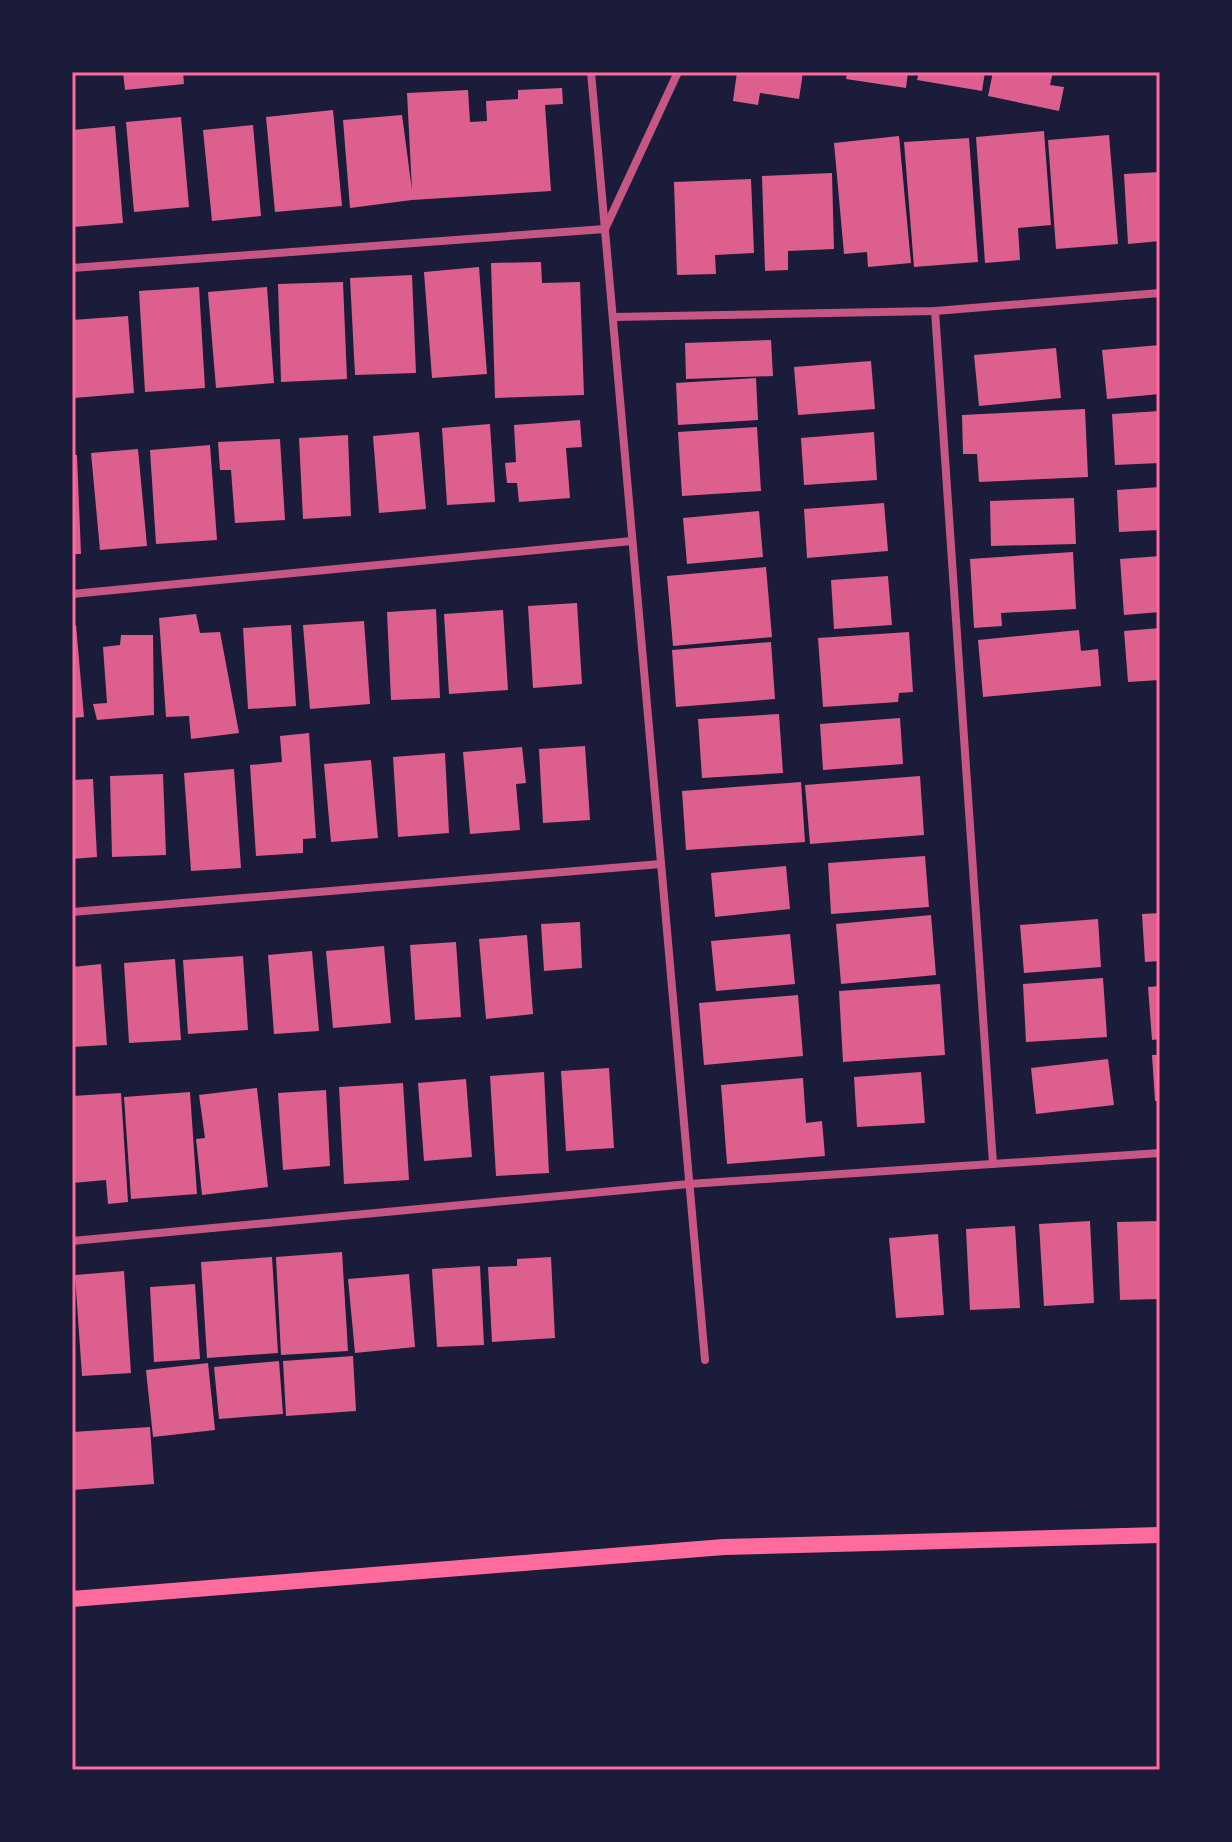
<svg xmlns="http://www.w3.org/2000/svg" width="1232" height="1842" font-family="'IBM Plex Serif',serif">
<rect width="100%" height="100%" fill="#1b1b3a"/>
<g fill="#dd5f8e">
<path d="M123 72H183L184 84 125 90Z"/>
<path d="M737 72H803L799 99 760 93 758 105 733 101Z"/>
<path d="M847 72H908L906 88 846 79Z"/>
<path d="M919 72H985L982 91 917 80Z"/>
<path d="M993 72H1053L1050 85 1064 87 1059 111 988 96Z"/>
<path d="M562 88 563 104 545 105 551 191 412 200 350 208 343 120 402 115 412 190 407 93 468 90 470 122 487 121 486 101 518 99V90Z"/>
<path d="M333 110 342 206 275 212 266 117Z"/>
<path d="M181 117 189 207 134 212 126 122Z"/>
<path d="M253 125 261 216 212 221 203 130Z"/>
<path d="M115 126 123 223 73 227 72 130Z"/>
<path d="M1044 131 1051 225 1018 228 1020 260 985 263 976 137Z"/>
<path d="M1109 135 1118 244 1056 249 1048 140Z"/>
<path d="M899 136 911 263 868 267 867 252 844 254 834 143Z"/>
<path d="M969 138 978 262 914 267 904 142Z"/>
<path d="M1160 172V241L1128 244 1124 174Z"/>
<path d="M832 173 834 249 788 251V270L765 271 762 176Z"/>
<path d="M751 179 754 253 715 255 716 274 677 275 674 182Z"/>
<path d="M541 262 542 283 580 282 584 395 495 398 491 263Z"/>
<path d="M479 267 487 374 432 378 424 272Z"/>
<path d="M412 275 416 373 355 375 350 278Z"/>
<path d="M343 282 347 379 281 382 278 284Z"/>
<path d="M199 287 205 388 145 392 139 291Z"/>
<path d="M267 287 274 383 216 388 208 292Z"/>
<path d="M128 316 134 393 74 398 72 320Z"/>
<path d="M771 340 773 376 686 379 685 343Z"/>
<path d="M1160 345V394L1107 399 1102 350Z"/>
<path d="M1056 348 1061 398 979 406 974 355Z"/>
<path d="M871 361 875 409 798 415 794 367Z"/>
<path d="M756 378 758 420 678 425 676 383Z"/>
<path d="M1085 409 1088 477 979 482 977 454H963L962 415Z"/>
<path d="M1160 411V463L1115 465 1112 414Z"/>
<path d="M580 420 582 447 566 448 570 498 519 502 517 483H507L505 463 516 462 514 425Z"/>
<path d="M490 424 495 502 447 505 442 428Z"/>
<path d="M757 427 761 491 682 496 678 432Z"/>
<path d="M419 432 426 509 379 513 373 436Z"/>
<path d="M874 432 877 480 804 485 801 438Z"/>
<path d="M348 435 351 516 303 519 299 438Z"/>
<path d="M280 439 285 520 235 523 231 470H220L218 442Z"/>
<path d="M210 445 217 540 156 544 150 450Z"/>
<path d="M138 449 147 546 100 550 91 453Z"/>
<path d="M72 455H77L81 554H72Z"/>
<path d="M1160 487V530L1119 532 1117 490Z"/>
<path d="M1074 498 1076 544 991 546 990 501Z"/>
<path d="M884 503 888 551 807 558 804 509Z"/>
<path d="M759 511 763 557 687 564 683 518Z"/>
<path d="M1073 552 1076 609 1001 613 1002 626 974 628 970 559Z"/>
<path d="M1160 556V612L1124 615 1120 559Z"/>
<path d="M766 567 772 637 673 646 667 576Z"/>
<path d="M888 576 892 625 834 629 831 580Z"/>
<path d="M577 603 582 684 533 688 528 606Z"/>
<path d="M436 609 440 698 391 700 387 612Z"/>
<path d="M503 610 508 690 449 694 444 614Z"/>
<path d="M196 614 200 633 220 632 239 733 191 739 189 716 166 717 159 618Z"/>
<path d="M364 621 370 704 310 709 303 625Z"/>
<path d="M76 625 84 717 72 718V626Z"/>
<path d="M291 625 296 706 248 709 243 628Z"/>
<path d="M1160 628V680L1128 682 1124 631Z"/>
<path d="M1079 630 1081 651 1098 649 1101 686 983 697 978 640Z"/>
<path d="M909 632 913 692 899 693 898 702 823 707 818 638Z"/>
<path d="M121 635H153L154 715 97 720 93 704 107 703 103 647 120 645Z"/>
<path d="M771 642 775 699 676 707 672 650Z"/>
<path d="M779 714 783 773 702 778 698 719Z"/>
<path d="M900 718 903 764 823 770 820 724Z"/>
<path d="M309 733 316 838 303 839V853L256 856 250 765 282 762 280 736Z"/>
<path d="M585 746 590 820 543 823 539 749Z"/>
<path d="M522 747 526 783 516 784 520 830 470 834 463 752Z"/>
<path d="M445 753 449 833 398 837 393 757Z"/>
<path d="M371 760 378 838 331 842 324 764Z"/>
<path d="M234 769 241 868 191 871 184 773Z"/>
<path d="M163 774 166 855 112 857 110 776Z"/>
<path d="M920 776 924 835 810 844 805 785Z"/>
<path d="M93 779 97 857 72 859V780Z"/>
<path d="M801 782 805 842 686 850 682 791Z"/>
<path d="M925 856 929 907 831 914 828 863Z"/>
<path d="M786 866 790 909 715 917 711 873Z"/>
<path d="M1160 913V961L1145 962 1142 914Z"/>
<path d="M931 915 936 975 841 984 836 924Z"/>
<path d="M1098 919 1101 967 1024 973 1020 925Z"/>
<path d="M580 922 582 968 544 971 541 924Z"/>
<path d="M790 934 795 984 716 991 711 941Z"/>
<path d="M527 935 533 1014 486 1019 479 939Z"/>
<path d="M456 942 461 1017 415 1020 410 945Z"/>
<path d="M384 946 391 1023 333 1028 326 951Z"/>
<path d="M312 951 319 1031 274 1034 268 955Z"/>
<path d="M243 956 248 1030 188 1034 183 960Z"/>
<path d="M175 959 181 1040 129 1043 124 963Z"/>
<path d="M101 964 107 1045 72 1047V967Z"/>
<path d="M1103 978 1107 1037 1026 1042 1023 984Z"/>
<path d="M940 984 945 1055 843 1062 839 991Z"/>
<path d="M1160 986V1039L1152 1040 1148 987Z"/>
<path d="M798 995 803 1056 704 1065 699 1003Z"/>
<path d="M1152 1055H1160V1101H1155Z"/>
<path d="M1108 1059 1114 1105 1036 1114 1031 1068Z"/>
<path d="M609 1068 614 1148 566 1151 561 1071Z"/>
<path d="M544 1072 549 1173 496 1176 490 1076Z"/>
<path d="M921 1072 925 1123 857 1127 854 1077Z"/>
<path d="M803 1078 806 1123 822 1121 825 1156 727 1164 721 1085Z"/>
<path d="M466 1079 472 1157 424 1161 418 1083Z"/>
<path d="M403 1083 409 1180 344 1184 339 1087Z"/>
<path d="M257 1088 268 1187 202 1195 196 1139 205 1138 199 1095Z"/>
<path d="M326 1090 330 1166 283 1170 278 1093Z"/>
<path d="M190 1092 197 1194 131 1199 124 1097Z"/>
<path d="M121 1093 128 1202 108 1204 106 1180 72 1183V1096Z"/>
<path d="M1090 1221 1094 1303 1044 1306 1039 1224Z"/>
<path d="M1160 1221V1299L1120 1300 1117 1222Z"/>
<path d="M1015 1226 1020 1308 970 1310 966 1229Z"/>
<path d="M938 1234 944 1315 896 1318 889 1238Z"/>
<path d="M342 1252 348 1351 281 1355 276 1257Z"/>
<path d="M272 1257 278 1353 207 1358 201 1262Z"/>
<path d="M551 1257 555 1338 492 1342 488 1267 517 1266V1259Z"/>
<path d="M480 1266 484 1345 437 1347 432 1269Z"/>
<path d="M124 1271 131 1373 82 1376 75 1275Z"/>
<path d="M409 1274 415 1347 355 1353 348 1279Z"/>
<path d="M195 1284 200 1359 154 1362 150 1287Z"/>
<path d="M353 1356 356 1411 286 1416 283 1361Z"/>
<path d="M279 1361 283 1414 219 1419 214 1367Z"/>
<path d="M208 1363 215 1430 153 1437 146 1370Z"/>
<path d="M150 1427 154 1484 72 1490V1432Z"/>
</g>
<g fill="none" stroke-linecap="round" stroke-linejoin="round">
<g stroke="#c65784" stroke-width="8">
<path d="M591 72 705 1360"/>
<path d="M72 268 605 229 678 72"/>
<path d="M935 311 993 1164"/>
<path d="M613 317 935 311 1160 293"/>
<path d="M72 594 632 541"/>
<path d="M72 912 661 864"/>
<path d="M72 1241 689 1184 1160 1153"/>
</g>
<path stroke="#ff6b9d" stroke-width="16" d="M72 1599 724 1547 1160 1535"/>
</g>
<rect width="1232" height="1842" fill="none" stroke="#1b1b3a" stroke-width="148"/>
<rect x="74" y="74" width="1084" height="1694" fill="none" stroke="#ff6b9d" stroke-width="3"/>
</svg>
